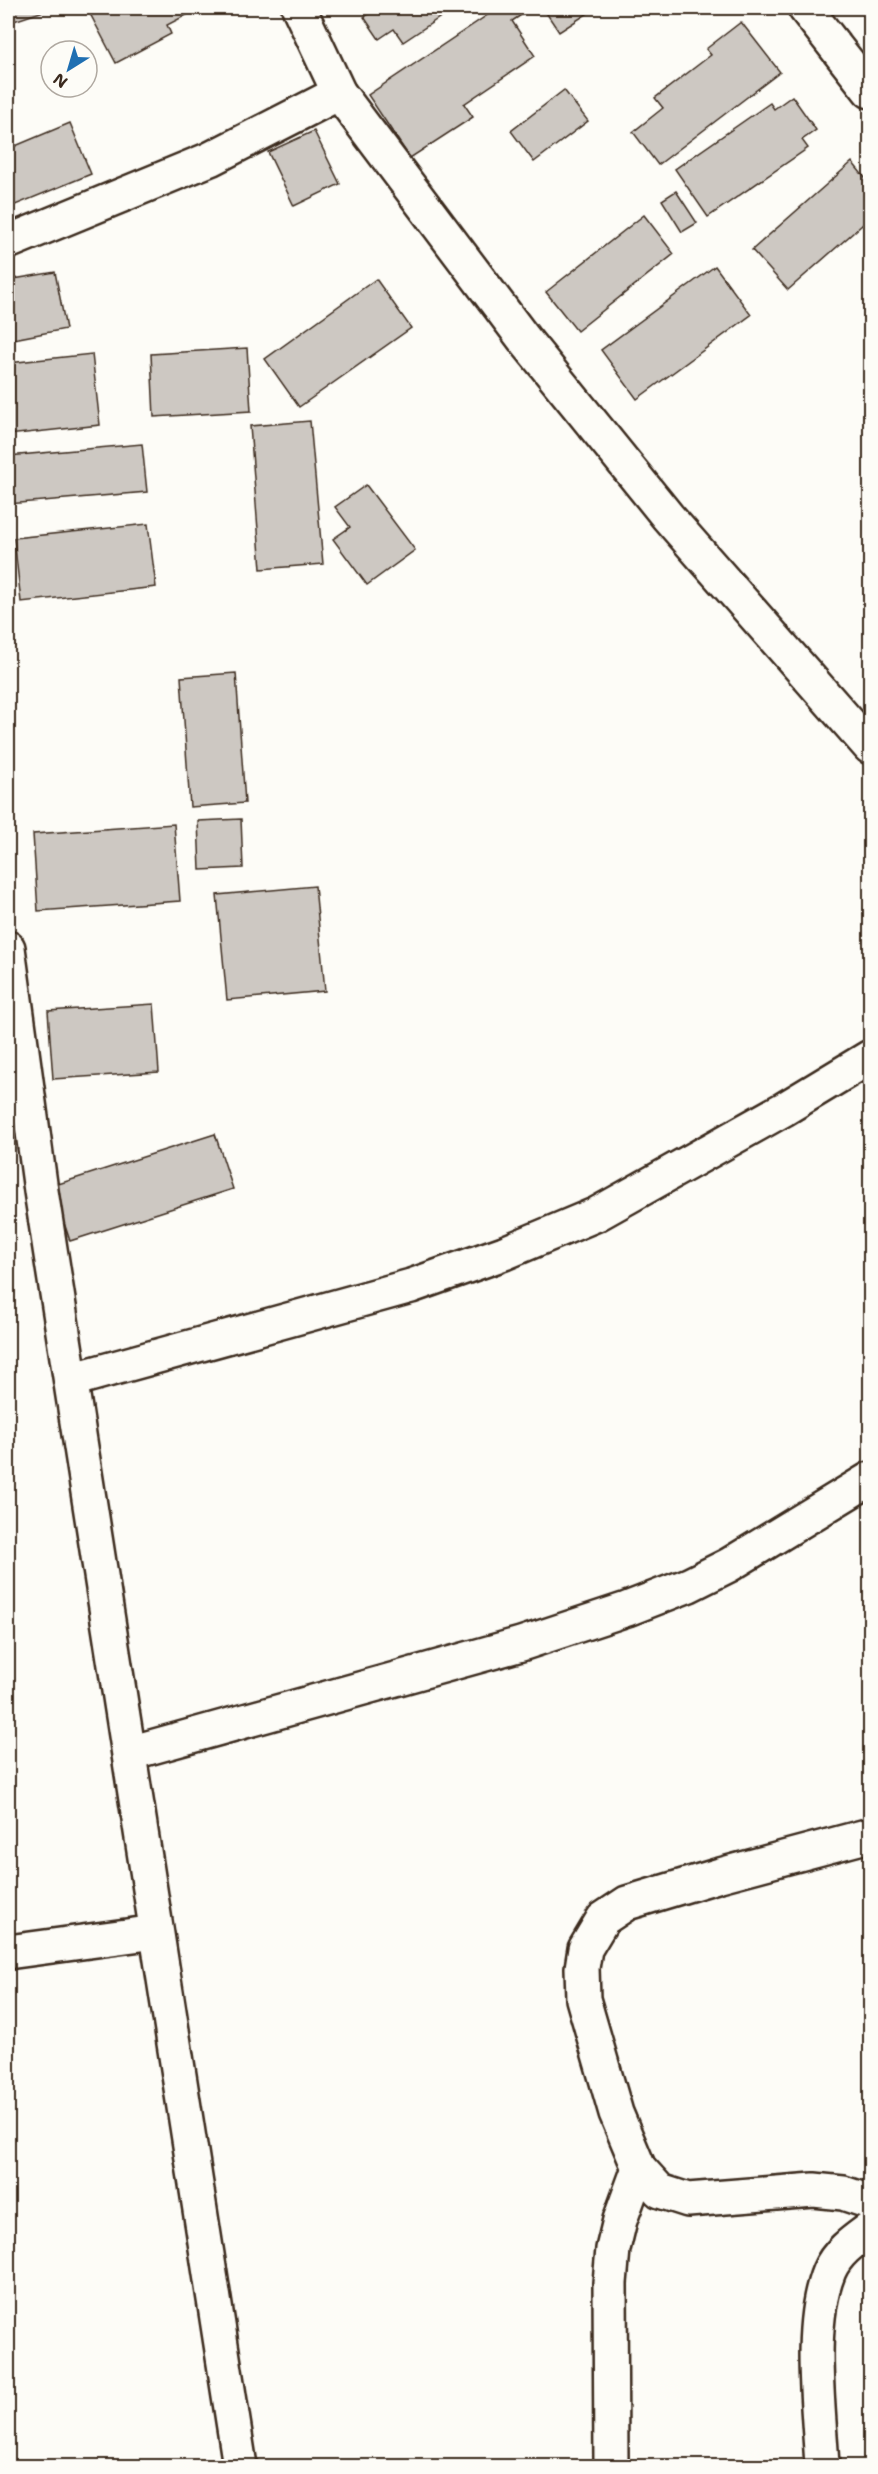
<svg xmlns="http://www.w3.org/2000/svg" width="878" height="2474" font-family="'Shantell Sans',sans-serif">
<rect width="100%" height="100%" fill="#fdfcf7"/>
<filter id="ink" filterUnits="userSpaceOnUse"><feTurbulence type="fractalNoise" baseFrequency=".0167" numOctaves="2"/><feDisplacementMap in="SourceGraphic" scale="12" xChannelSelector="R" yChannelSelector="G"/><feConvolveMatrix kernelMatrix="1 2 1 2 8 2 1 2 1" color-interpolation-filters="sRGB"/></filter>
<g filter="url(#ink)">
<g fill="#cdc8c2" stroke="#3b2a1e" stroke-width="1.5">
<path d="M8 8H49L50 9 8 23Z"/>
<path d="M87 8H200L167 25 171 34 116 63Z"/>
<path d="M379 8H454L403 42 394 29 379 39 364 17Z"/>
<path d="M498 8H532L512 21 535 56 464 104 473 117 410 158 368 95Z"/>
<path d="M543 8H596L559 32Z"/>
<path d="M741 22 780 72 658 165 633 132 663 108 655 98 711 55 706 49Z"/>
<path d="M564 90 588 121 534 162 511 131Z"/>
<path d="M792 96 816 130 802 140 808 148 708 217 675 169 770 103 774 109Z"/>
<path d="M70 123 91 174 8 208V149Z"/>
<path d="M314 131 340 184 294 206 268 152Z"/>
<path d="M852 162 870 184V218L788 290 752 250Z"/>
<path d="M676 191 697 223 682 232 662 200Z"/>
<path d="M644 215 674 254 577 331 546 292Z"/>
<path d="M715 266 751 315 637 399 601 350Z"/>
<path d="M55 272 66 329 8 340V280Z"/>
<path d="M376 279 411 328 299 407 265 359Z"/>
<path d="M247 348 251 411 154 417 151 354Z"/>
<path d="M92 354 100 425 8 435V363Z"/>
<path d="M310 421 323 564 261 569 250 426Z"/>
<path d="M142 444 147 492 8 504V456Z"/>
<path d="M366 485 415 550 367 585 333 539 350 527 335 507Z"/>
<path d="M148 524 156 587 21 602 14 538Z"/>
<path d="M236 673 245 803 190 807 181 677Z"/>
<path d="M241 819 243 868 200 870 198 821Z"/>
<path d="M174 824 180 901 38 911 33 834Z"/>
<path d="M315 886 325 991 227 1000 217 895Z"/>
<path d="M154 1004 159 1072 53 1079 48 1011Z"/>
<path d="M215 1134 233 1189 70 1241 52 1186Z"/>
</g>
<g fill="none" stroke-linecap="round" stroke-linejoin="round">
<defs>
<g id="street">
<path d="M299 8 339 93 524 339 668 517 870 747"/>
<path d="M805 8 870 91"/>
<path d="M8 242 210 159 339 93"/>
<path d="M8 948 41 1191 240 2466"/>
<path d="M71 1380 411 1286 504 1253 597 1214 784 1109 870 1057"/>
<path d="M130 1753 521 1644 627 1609 689 1585 729 1565 870 1479"/>
<path d="M870 1835 720 1875 627 1903 603 1919 585 1949 582 1968 583 1999 616 2113 639 2168 660 2191 688 2200 814 2190 843 2193 870 2202"/>
<path d="M8 1952 156 1932"/>
<path d="M611 2466 610 2283 613 2249 620 2220 639 2168"/>
<path d="M822 2466C819 2409 807 2324 829 2271 837 2252 855 2240 870 2229"/>
</g>
</defs>
<use href="#street" stroke="#3b2a1e" stroke-width="38"/>
<use href="#street" stroke="#fdfcf7" stroke-width="33"/>
</g>
</g>
<rect width="878" height="2474" fill="none" stroke="#fdfcf7" stroke-width="30"/>
<rect x="15" y="15" width="848" height="2444" fill="none" stroke="#3b2a1e" stroke-width="2" filter="url(#ink)"/>
<g transform="translate(69 69) rotate(217)"><circle r="28" fill="#fdfcf7" stroke="#afa8a0" stroke-width="1.5"/>
<path d="M0-4.5L10 22L0 15L-10 22Z" fill="#1f6fb2"/>
<text y="-9" font-size="16" font-weight="bold" text-anchor="middle" fill="#3b2a1e">N</text>
</g>
</svg>
